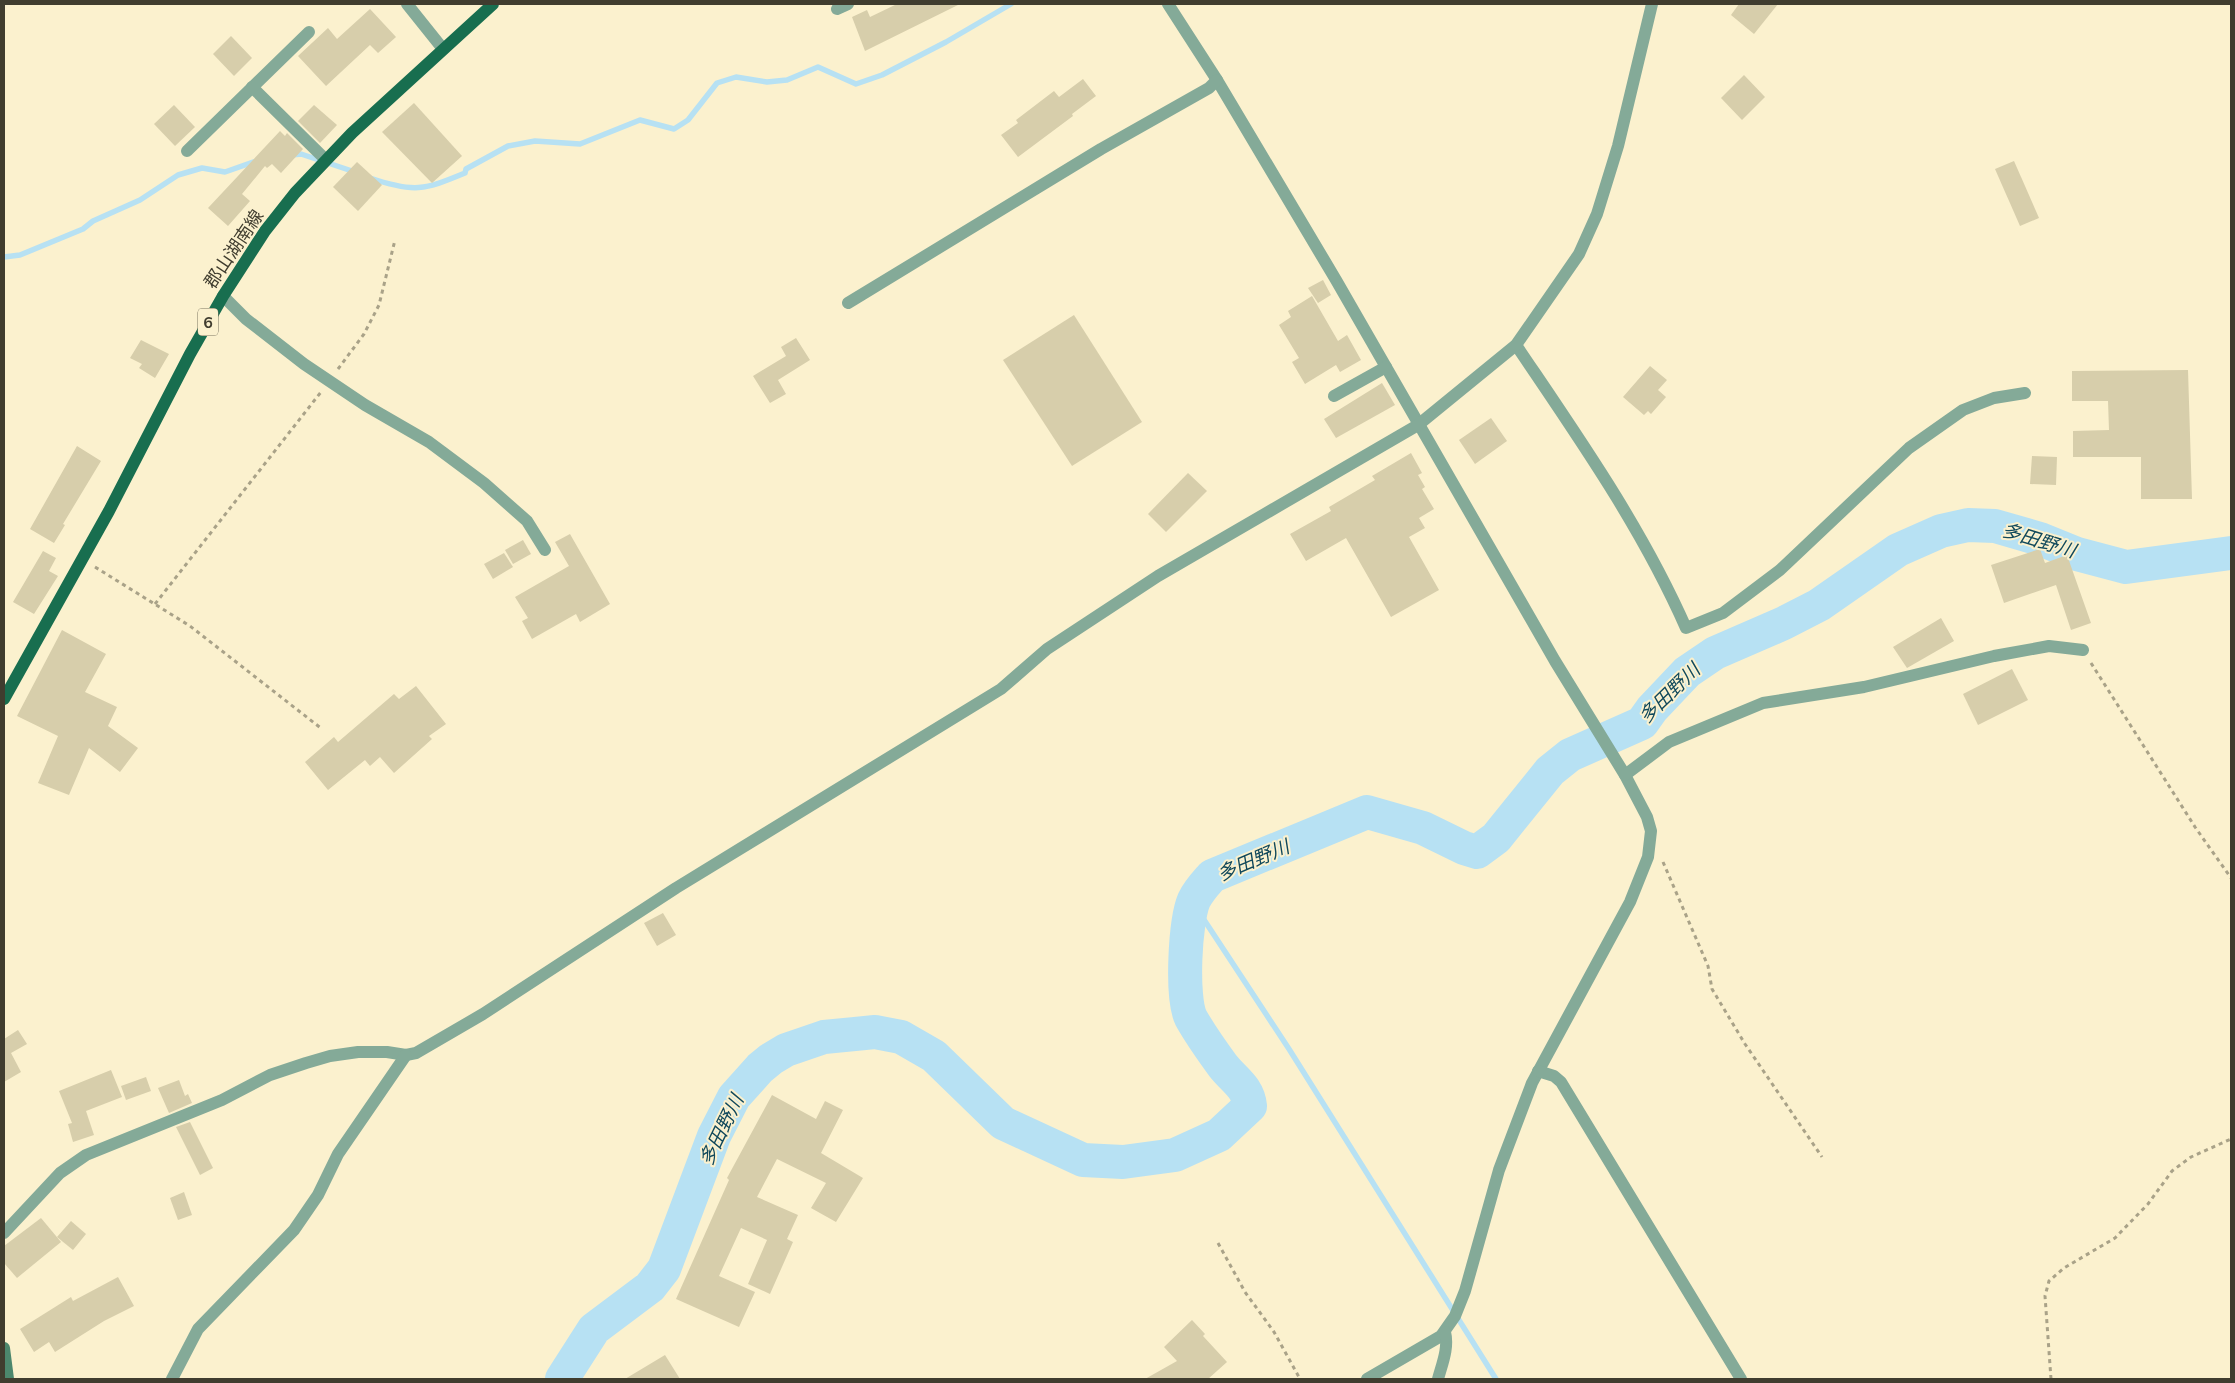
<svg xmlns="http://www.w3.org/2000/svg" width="2235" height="1383" font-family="'Nunito Sans','Noto Sans JP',sans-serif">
<rect width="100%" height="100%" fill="#fbf1ce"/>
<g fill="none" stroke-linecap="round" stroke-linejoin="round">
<g stroke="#b7e1f3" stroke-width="5.5">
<path d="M292 155 301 154 355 172"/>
<path d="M370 178C414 193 424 190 465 173L466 169 508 146 535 141 580 144 640 120 674 129 688 120 717 83 736 77 767 82 787 80 818 67 856 84 882 75 946 42 1011 4"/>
<path d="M4 257 20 255 83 229 93 221 140 200 178 175 202 168 225 172 256 161"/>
<path d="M1193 903 1289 1049 1496 1379"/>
</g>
<path stroke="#b7e1f3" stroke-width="34" d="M562 1379 594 1329 650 1287 664 1269 714 1136 734 1097 760 1068 771 1059 786 1050 824 1037 875 1032 901 1037 934 1056 1003 1123 1083 1160 1123 1162 1175 1155 1219 1135 1250 1106C1248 1087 1234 1080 1223 1066 1212 1051 1200 1034 1191 1018 1181 998 1185 921 1194 900 1199 890 1205 884 1212 876L1367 812 1423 828 1464 848 1477 852 1496 838 1550 771 1570 755 1642 723 1652 709 1687 672 1715 653 1784 623 1819 605 1898 550 1941 531 1968 525 1995 526 2040 539 2077 554 2126 567 2231 553"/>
</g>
<g fill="#d7ceab">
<path d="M897 4H960L865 51 852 17 867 10 870 17Z"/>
<path d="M1739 4H1778L1754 34 1731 15Z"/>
<path d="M370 9 396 37 378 53 370 45 326 86 298 56 328 28 337 39Z"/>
<path d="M231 36 252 58 234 76 213 54Z"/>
<path d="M1744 75 1765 97 1742 120 1721 98Z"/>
<path d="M1083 79 1096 96 1072 114 1073 116 1018 157 1001 135 1018 123 1016 120 1054 91 1059 97Z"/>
<path d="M414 103 462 156 432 183 382 132Z"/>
<path d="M174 105 195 127 175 146 154 124Z"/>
<path d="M314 105 337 125 320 143 298 121Z"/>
<path d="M280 131 285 136 287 133 303 149 281 173 272 164 267 168 265 166 242 194 250 201 228 226 208 208Z"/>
<path d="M2014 161 2039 218 2020 226 1995 169Z"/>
<path d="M357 162 382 185 358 211 333 187Z"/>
<path d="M1323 280 1331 295 1318 303 1308 288Z"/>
<path d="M1312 296 1338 341 1347 335 1361 360 1340 372 1336 365 1305 384 1292 362 1299 358 1279 325 1291 317 1288 311Z"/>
<path d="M1074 315 1142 422 1072 466 1003 360Z"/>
<path d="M796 338 810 360 778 380 786 394 770 403 753 376 786 356 781 347Z"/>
<path d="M141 340 169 354 155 378 139 368 142 364 130 358Z"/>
<path d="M1650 366 1667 380 1658 390 1666 397 1651 414 1648 411 1644 415 1623 397Z"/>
<path d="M2188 370 2192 499H2141V457H2073V431L2109 430 2108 401H2072V371Z"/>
<path d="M1382 383 1395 405 1336 438 1324 419Z"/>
<path d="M1491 418 1507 441 1475 464 1459 440Z"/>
<path d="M77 446 101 461 63 524 65 525 54 543 30 529Z"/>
<path d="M1411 453 1422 473 1418 475 1425 487 1422 489 1434 509 1419 518 1425 528 1409 537 1439 590 1391 617 1346 538 1306 561 1290 534 1331 511 1329 507 1375 480 1372 476Z"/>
<path d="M2032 456 2057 457 2056 485 2030 484Z"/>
<path d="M1188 473 1207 491 1166 532 1148 514Z"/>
<path d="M570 534 610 604 580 622 576 614 532 639 522 621 528 618 515 597 569 566 555 542Z"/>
<path d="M523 540 531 554 513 564 505 550Z"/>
<path d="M2040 549 2045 563 2067 555 2091 623 2071 630 2056 585 2004 603 1991 565Z"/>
<path d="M43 551 56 558 49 571 58 576 34 614 13 602Z"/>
<path d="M504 553 513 567 493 579 484 564Z"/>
<path d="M1941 618 1954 641 1907 668 1893 647Z"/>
<path d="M62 630 106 654 85 692 117 707 108 726 138 748 120 772 89 748 69 795 38 783 58 736 17 716Z"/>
<path d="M2012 669 2028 700 1978 725 1963 694Z"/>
<path d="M416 686 446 724 429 736 432 739 394 773 380 757 370 766 365 760 328 790 305 762 334 737 338 742 394 694 399 699Z"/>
<path d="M663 913 676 935 657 946 644 923Z"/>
<path d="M18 1030 27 1044 11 1053 21 1072 4 1082V1039Z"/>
<path d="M111 1070 122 1097 86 1111 94 1135 73 1142 68 1124 72 1123 59 1091Z"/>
<path d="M146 1077 151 1091 126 1100 121 1086Z"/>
<path d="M179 1080 185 1096 188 1094 192 1103 169 1113 158 1088Z"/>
<path d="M772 1095 816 1119 825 1101 843 1110 821 1153 863 1178 836 1222 811 1208 826 1183 777 1159 757 1197 798 1215 787 1239 793 1242 770 1294 748 1284 767 1240 741 1228 719 1276 755 1292 739 1327 676 1299 729 1180 727 1178Z"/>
<path d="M190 1122 213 1168 200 1175 176 1127Z"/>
<path d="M184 1192 192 1215 178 1220 170 1198Z"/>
<path d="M41 1218 61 1242 17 1278 4 1263V1246Z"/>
<path d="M71 1221 86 1234 73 1250 57 1237Z"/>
<path d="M118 1277 134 1306 104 1321 55 1352 49 1342 34 1352 20 1329 71 1297 73 1301Z"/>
<path d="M1192 1320 1205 1334 1203 1336 1227 1362 1208 1379H1145L1177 1361 1164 1347Z"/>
<path d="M665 1355 680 1379H625Z"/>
</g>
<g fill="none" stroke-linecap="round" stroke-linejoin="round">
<g stroke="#a9a288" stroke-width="3" stroke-dasharray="4 4" stroke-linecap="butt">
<path d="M338 369 364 334 379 305 395 240"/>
<path d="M95 567 190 626 322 729"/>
<path d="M155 604 321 392"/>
<path d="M2091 663 2195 827 2231 878"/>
<path d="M1663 862 1708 966 1712 989 1745 1044 1822 1157"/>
<path d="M1218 1243 1245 1292 1274 1332 1300 1379"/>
<path d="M2051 1379 2045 1296 2049 1281 2064 1268 2115 1238 2148 1204 2172 1171 2191 1157 2231 1139"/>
</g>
<g stroke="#84aa98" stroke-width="12">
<path d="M407 4 443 49"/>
<path d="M1168 4 1217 80 1336 280 1555 661 1625 775 1647 817 1651 831 1648 857 1630 902 1532 1083 1499 1170 1465 1291 1455 1316 1441 1336 1367 1379"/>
<path d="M837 9 848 4"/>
<path d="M252 87 326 160"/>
<path d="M187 151 309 32"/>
<path d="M223 296 246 319 304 364 365 405 429 442 484 483 527 521 545 550"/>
<path d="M848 303 1101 149 1209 88 1217 80"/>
<path d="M1516 345C1578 437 1641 526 1686 628L1723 613 1780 570 1909 448 1963 410 1994 398 2025 393"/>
<path d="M1334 396 1386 367"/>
<path d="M1625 775 1669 742 1763 703 1864 687 1994 656 2049 646 2083 650"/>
<path d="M1538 1071 1554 1076 1561 1082 1741 1379"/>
<path d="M4 1233 60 1173 86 1155 222 1100 270 1075 306 1063 330 1056 358 1052H387L406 1055 416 1053 483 1014 676 888 1001 689 1047 649 1158 576 1418 425 1516 345 1579 254 1597 214 1618 146 1652 4"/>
<path d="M172 1379 198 1329 294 1230 318 1195 338 1154 406 1055"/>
<path d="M1438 1379C1442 1364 1449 1348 1445 1332"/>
</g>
<path stroke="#4c876d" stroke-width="12" d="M4 1348 8 1379"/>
<path stroke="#186e4f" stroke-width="12" d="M4 699 109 511 190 354 223 296 265 231 295 193 352 133 493 4"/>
</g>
<g text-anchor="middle" stroke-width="4" stroke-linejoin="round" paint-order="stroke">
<rect fill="#fbf1ce" stroke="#78735f" stroke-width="1" x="198" y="308.5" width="20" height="27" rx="4"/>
<g font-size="16" font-weight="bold" fill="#403d2f">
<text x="208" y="328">6</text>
</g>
<g font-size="18" fill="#403d2f" stroke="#fbf1ce">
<text transform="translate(234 249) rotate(-56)" y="6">郡山湖南線</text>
</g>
<g font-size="19" font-style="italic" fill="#10485b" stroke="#fbf1ce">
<text transform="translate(2039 540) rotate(17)" y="7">多田野川</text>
<text transform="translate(1669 693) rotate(-44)" y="7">多田野川</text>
<text transform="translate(1253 860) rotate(-23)" y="7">多田野川</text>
<text transform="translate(721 1130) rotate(-64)" y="7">多田野川</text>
</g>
</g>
<rect width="2235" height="1383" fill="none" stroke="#403d2f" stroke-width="10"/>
</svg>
